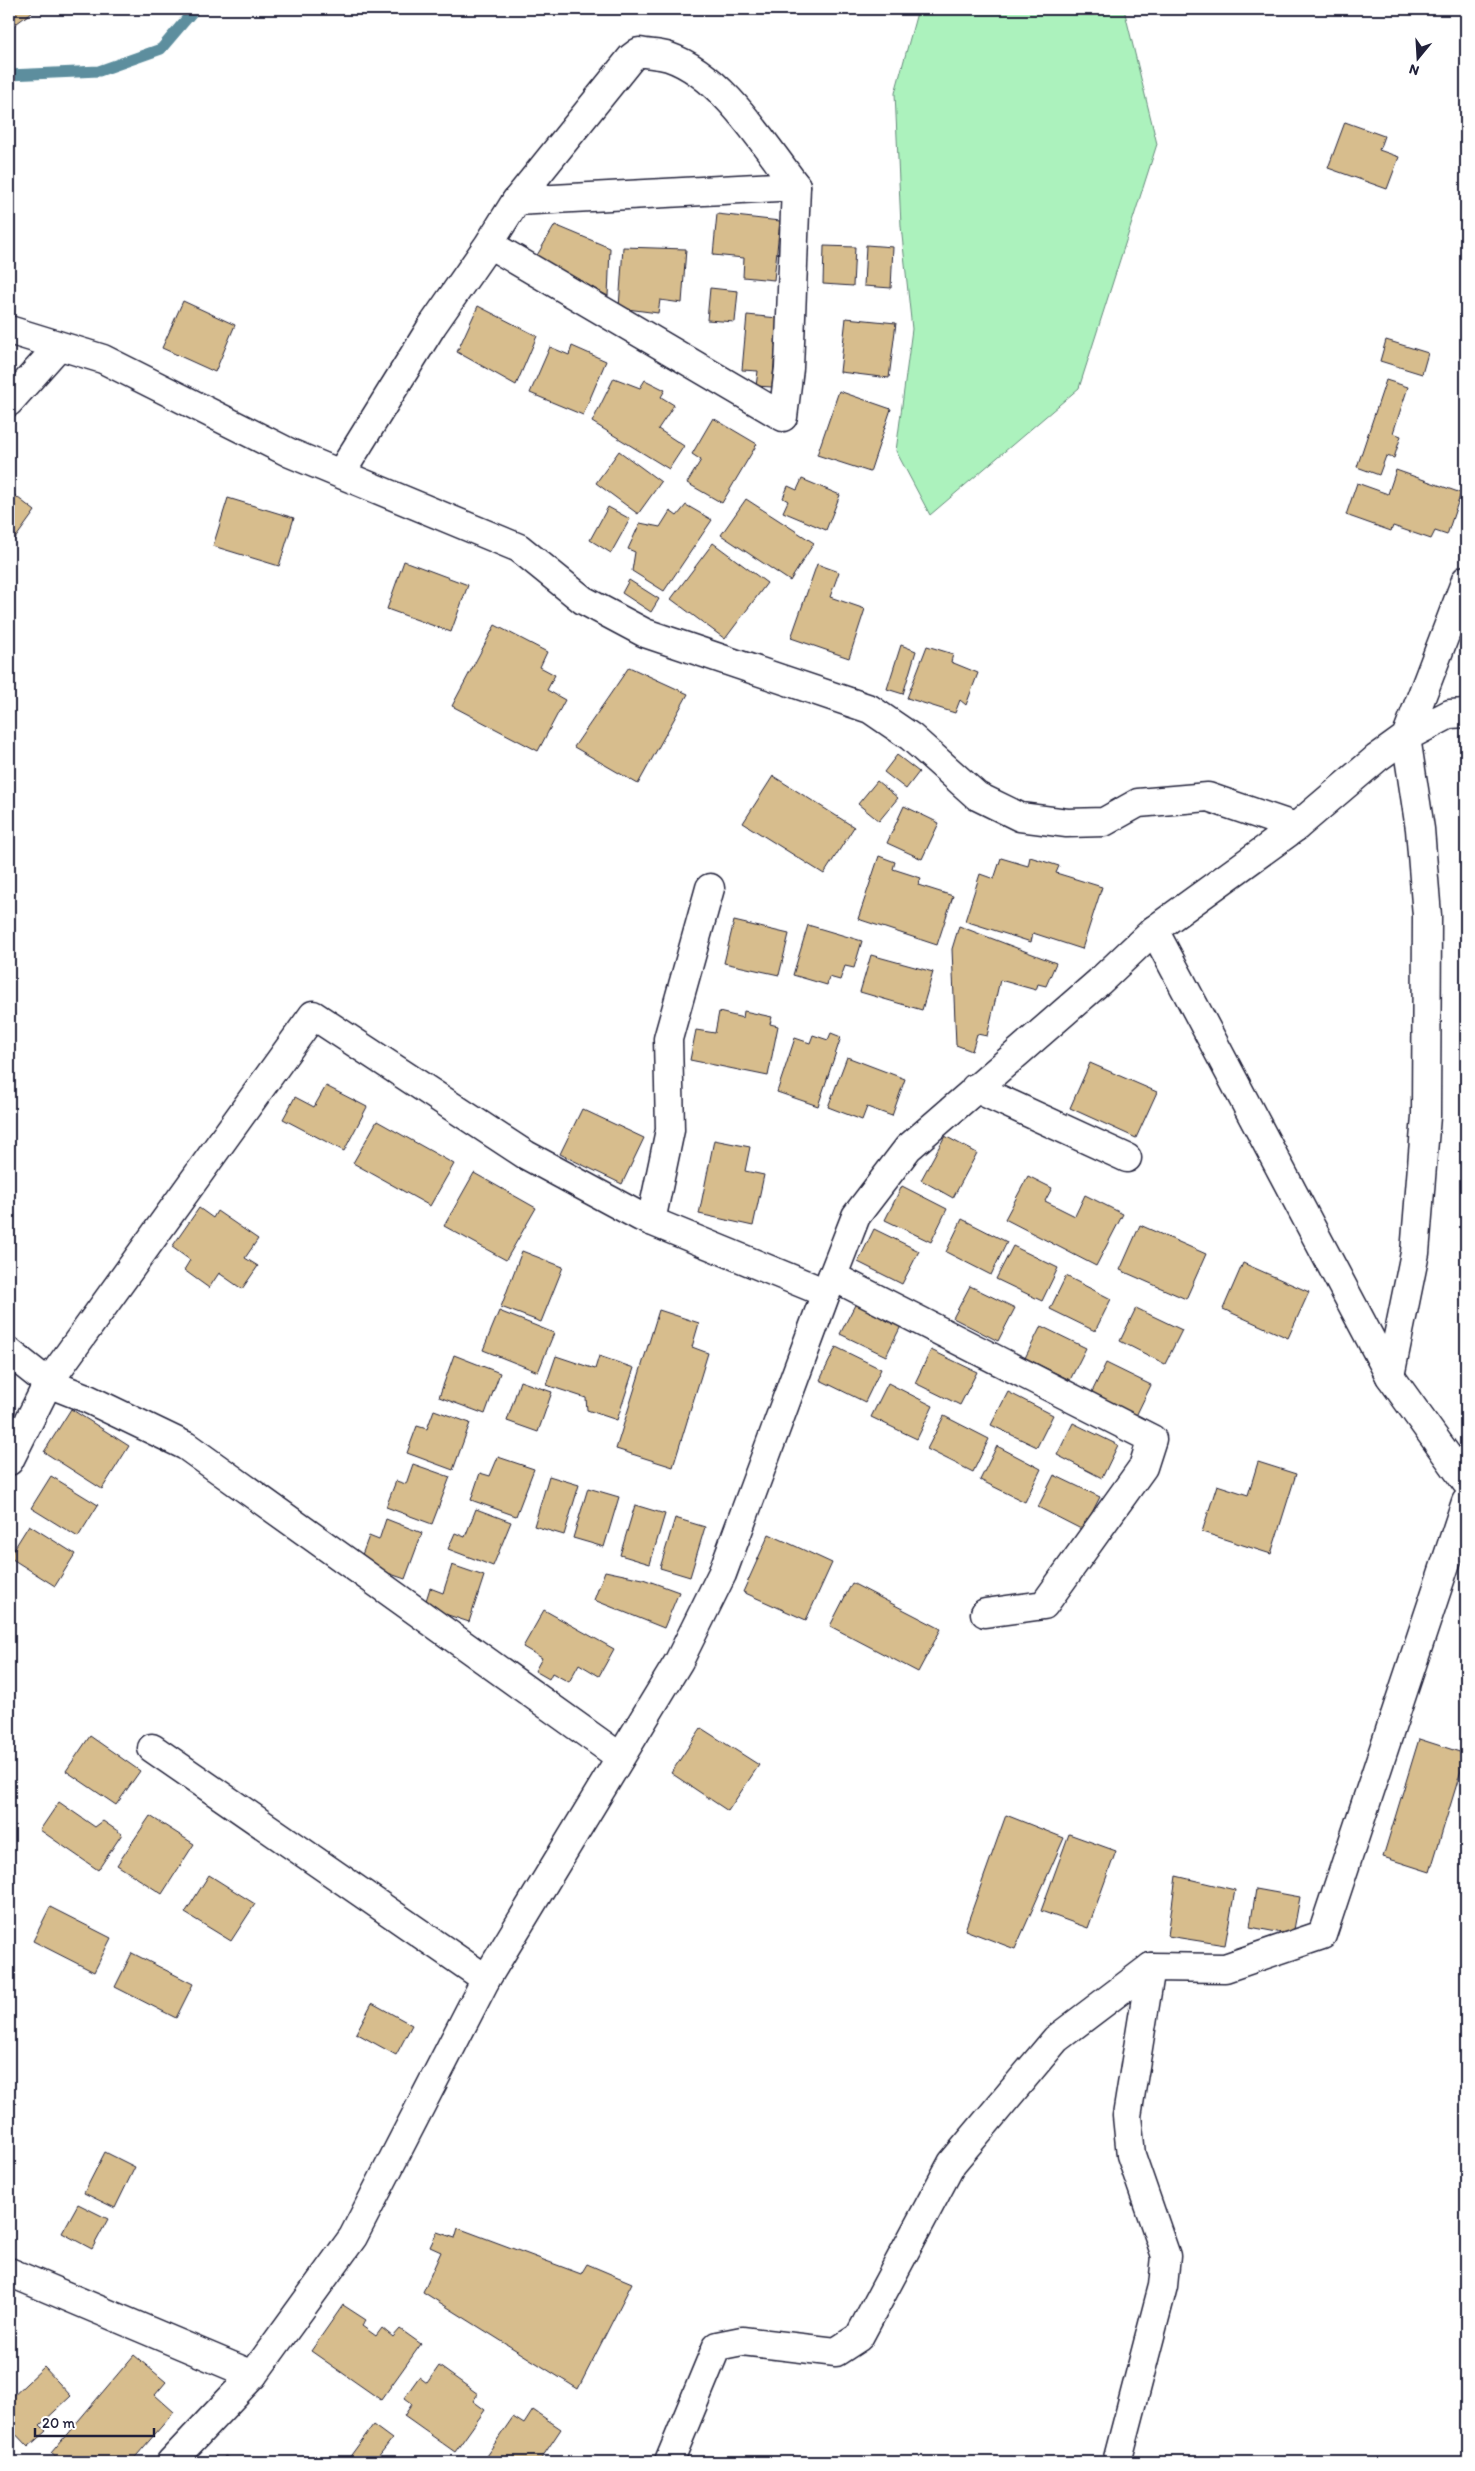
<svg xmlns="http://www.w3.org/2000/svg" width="1475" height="2471" font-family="Itim,sans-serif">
<rect width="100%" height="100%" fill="#fff"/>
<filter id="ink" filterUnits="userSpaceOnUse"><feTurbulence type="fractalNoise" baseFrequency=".02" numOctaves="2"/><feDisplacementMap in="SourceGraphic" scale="10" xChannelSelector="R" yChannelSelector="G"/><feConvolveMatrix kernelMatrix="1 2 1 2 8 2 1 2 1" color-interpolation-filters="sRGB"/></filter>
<g filter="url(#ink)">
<path fill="#acf2bd" stroke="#678a7c" d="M918 9H1124L1157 144 1079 388 930 515 896 451 912 329 901 226 895 93Z"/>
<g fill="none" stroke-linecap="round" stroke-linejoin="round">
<path stroke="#5d8e9e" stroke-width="11" d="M9 75 99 71 161 49 195 9"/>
</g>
<g fill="#d7bd8d" stroke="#22223b">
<path d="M9 9H36L9 29Z"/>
<path d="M1345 122 1384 136 1379 150 1399 157 1387 189 1328 168Z"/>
<path d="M717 214 780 221 774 280 743 277 744 258 713 255Z"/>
<path d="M555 225 610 248 608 296 536 257Z"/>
<path d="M866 245 893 247 891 288 864 286Z"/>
<path d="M824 246 855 247 853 286 823 284Z"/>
<path d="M623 247 686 249 682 303 660 300 658 313 619 308Z"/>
<path d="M710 288 738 291 735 322 707 320Z"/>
<path d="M183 301 235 325 215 372 162 348Z"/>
<path d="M478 306 537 336 516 385 457 352Z"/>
<path d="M747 315 778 318 772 387 756 386 758 371 742 370Z"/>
<path d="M846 318 896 323 889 378 840 372Z"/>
<path d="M1386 340 1428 353 1422 374 1380 361Z"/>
<path d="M572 346 606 361 583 415 530 393 550 347 569 355Z"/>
<path d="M614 378 640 388 645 380 665 390 661 397 674 405 658 429 684 446 669 469 592 422Z"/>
<path d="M1386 380 1408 387 1393 433 1401 436 1394 458 1386 456 1379 475 1357 467Z"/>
<path d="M839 391 891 409 870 472 817 455Z"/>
<path d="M713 418 757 444 722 503 687 483 701 460 692 454Z"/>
<path d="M619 451 661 482 638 514 596 483Z"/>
<path d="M1396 470 1461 493 1447 535 1435 531 1431 539 1393 526 1391 531 1346 515 1357 483 1388 494Z"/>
<path d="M802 479 840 495 826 530 783 512 788 501 783 498 788 486 797 490Z"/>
<path d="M9 491 35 511 9 547Z"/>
<path d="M228 498 294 518 279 566 213 546Z"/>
<path d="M746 499 814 543 790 581 721 535Z"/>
<path d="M686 505 712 520 664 591 632 571 635 552 628 549 640 523 660 527 670 511 677 516Z"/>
<path d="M608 507 630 519 611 553 590 540Z"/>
<path d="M713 543 767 583 725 639 671 599Z"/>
<path d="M404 561 468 585 451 632 387 609Z"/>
<path d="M817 564 839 572 830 597 865 609 849 658 791 638Z"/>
<path d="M629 580 659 599 651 612 622 593Z"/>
<path d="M495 625 547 652 540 667 555 675 547 690 565 700 538 751 452 706Z"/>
<path d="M901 645 916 651 903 694 887 689Z"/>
<path d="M927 646 953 654 951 662 978 673 966 705 960 700 955 713 907 698Z"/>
<path d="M629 667 688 694 638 784 574 747Z"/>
<path d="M897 755 919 772 906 789 884 772Z"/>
<path d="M773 776 854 827 824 874 743 823Z"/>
<path d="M877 781 898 798 879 821 858 804Z"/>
<path d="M904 806 939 823 922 859 887 843Z"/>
<path d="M879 856 895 862 893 869 921 878 918 885 953 896 937 945 858 919Z"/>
<path d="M1030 857 1059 866 1056 873 1102 887 1082 949 1033 933 1031 942 965 921 980 874 994 879 1001 858 1028 866Z"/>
<path d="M734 921 789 934 779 975 724 963Z"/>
<path d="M808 925 862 941 854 968 845 966 840 980 829 977 827 985 793 975Z"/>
<path d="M959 926 1056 963 1046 986 1038 984 1036 990 1000 980 987 1036 977 1034 972 1051 956 1045 952 949Z"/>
<path d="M871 955 933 972 922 1010 860 992Z"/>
<path d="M744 1011 772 1017 770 1024 778 1026 768 1076 690 1060 696 1030 715 1033 719 1012 743 1018Z"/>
<path d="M831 1033 841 1037 818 1106 777 1092 795 1038 810 1043 813 1035 828 1040Z"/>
<path d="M847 1057 905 1079 892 1116 867 1107 862 1120 828 1107Z"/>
<path d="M1090 1063 1157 1092 1136 1138 1070 1108Z"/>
<path d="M326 1086 367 1107 344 1151 283 1119 295 1097 314 1107Z"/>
<path d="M582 1109 644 1138 622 1184 560 1154Z"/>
<path d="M377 1121 454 1164 430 1206 353 1163Z"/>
<path d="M945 1136 977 1153 953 1198 921 1180Z"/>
<path d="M714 1140 750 1147 745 1171 764 1175 753 1226 699 1214Z"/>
<path d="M474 1173 536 1208 506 1260 444 1226Z"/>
<path d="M1028 1176 1052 1188 1045 1201 1075 1216 1085 1195 1123 1214 1096 1266 1005 1219Z"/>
<path d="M902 1186 947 1209 931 1242 885 1220Z"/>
<path d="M199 1208 213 1218 217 1211 258 1239 245 1258 258 1266 242 1289 219 1273 209 1288 184 1270 190 1260 172 1247Z"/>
<path d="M962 1219 1007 1242 991 1275 946 1252Z"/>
<path d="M1140 1225 1206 1254 1186 1299 1120 1270Z"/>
<path d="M874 1229 919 1251 902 1284 858 1262Z"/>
<path d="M1013 1246 1058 1268 1042 1301 996 1279Z"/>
<path d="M522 1251 563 1267 541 1322 501 1307Z"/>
<path d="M1243 1263 1309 1292 1288 1338 1223 1309Z"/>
<path d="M1066 1276 1111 1299 1095 1331 1050 1309Z"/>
<path d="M970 1286 1015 1308 998 1341 953 1318Z"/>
<path d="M857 1301 902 1324 886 1356 840 1334Z"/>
<path d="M1136 1308 1182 1330 1165 1364 1120 1341Z"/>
<path d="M659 1310 699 1323 692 1347 708 1353 673 1467 616 1449Z"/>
<path d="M499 1311 554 1333 538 1372 483 1350Z"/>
<path d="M1041 1326 1086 1348 1070 1380 1025 1358Z"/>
<path d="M836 1347 881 1369 865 1402 820 1380Z"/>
<path d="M931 1350 977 1372 960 1405 915 1383Z"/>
<path d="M454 1355 500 1373 485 1414 439 1397Z"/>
<path d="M556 1356 595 1369 599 1356 634 1368 617 1420 587 1410 586 1398 546 1385Z"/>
<path d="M1106 1363 1151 1385 1135 1418 1090 1396Z"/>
<path d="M520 1381 552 1392 538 1432 507 1421Z"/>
<path d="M888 1383 933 1406 917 1439 871 1417Z"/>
<path d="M1008 1392 1053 1415 1037 1447 991 1425Z"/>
<path d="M71 1409 129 1446 102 1489 44 1452Z"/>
<path d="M434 1410 470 1423 453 1470 407 1453 417 1426 427 1429Z"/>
<path d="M944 1416 989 1439 973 1472 927 1449Z"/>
<path d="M1073 1423 1118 1445 1102 1478 1057 1455Z"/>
<path d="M997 1446 1041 1469 1025 1502 980 1480Z"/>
<path d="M498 1457 534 1469 516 1516 471 1500 480 1473 490 1476Z"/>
<path d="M1258 1462 1296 1474 1271 1554 1202 1532 1217 1485 1248 1495Z"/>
<path d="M413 1464 450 1477 432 1524 386 1507 396 1481 406 1484Z"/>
<path d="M1054 1475 1100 1497 1083 1530 1038 1507Z"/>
<path d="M51 1476 98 1505 78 1537 31 1508Z"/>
<path d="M549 1476 579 1485 564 1535 534 1526Z"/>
<path d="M588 1488 619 1497 604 1547 573 1538Z"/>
<path d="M635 1505 665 1514 650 1564 620 1555Z"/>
<path d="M476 1509 511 1522 493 1566 448 1549 455 1533 465 1537Z"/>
<path d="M675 1518 705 1527 690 1577 660 1568Z"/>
<path d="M386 1519 422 1533 405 1579 359 1563 369 1536 379 1540Z"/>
<path d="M29 1525 75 1554 55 1586 9 1557Z"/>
<path d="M769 1534 832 1563 806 1620 743 1592Z"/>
<path d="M452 1565 484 1576 469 1622 424 1607 430 1588 443 1593Z"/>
<path d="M605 1571 643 1579 679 1592 664 1628 594 1600Z"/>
<path d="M852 1583 941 1629 918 1672 830 1626Z"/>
<path d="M544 1610 614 1649 599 1676 579 1664 569 1682 552 1673 549 1679 535 1671 542 1658 523 1647Z"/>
<path d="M701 1728 759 1765 728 1811 671 1773Z"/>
<path d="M90 1736 140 1771 116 1805 66 1771Z"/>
<path d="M1419 1739 1466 1754 1430 1872 1383 1857Z"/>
<path d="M59 1802 95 1827 103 1821 122 1834 98 1870 40 1830Z"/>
<path d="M1006 1815 1064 1838 1015 1949 965 1930Z"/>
<path d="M150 1816 194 1844 162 1894 117 1865Z"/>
<path d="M1069 1834 1116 1851 1088 1928 1041 1911Z"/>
<path d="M209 1875 255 1904 231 1941 185 1913Z"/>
<path d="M1176 1876 1235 1890 1225 1945 1168 1936Z"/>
<path d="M1256 1889 1300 1897 1293 1935 1250 1927Z"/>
<path d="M50 1907 111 1938 94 1972 33 1941Z"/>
<path d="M132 1953 193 1984 176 2018 115 1987Z"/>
<path d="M372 2003 412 2025 396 2055 356 2033Z"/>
<path d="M105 2152 135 2167 115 2208 84 2193Z"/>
<path d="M78 2204 108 2219 92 2249 62 2233Z"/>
<path d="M458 2228 581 2274 587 2264 632 2283 578 2389 423 2292 441 2252 430 2247 437 2232 455 2238Z"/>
<path d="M343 2305 366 2320 362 2326 376 2336 382 2328 393 2337 400 2329 421 2344 381 2400 311 2351Z"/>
<path d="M134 2355 166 2382 155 2395 174 2412 131 2462H61L51 2453Z"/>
<path d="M439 2366 478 2394 473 2401 485 2410 455 2452 404 2416 412 2404 404 2398 419 2377 427 2383Z"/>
<path d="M44 2367 71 2396 40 2425 46 2431 28 2447 9 2427V2400Z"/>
<path d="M533 2410 561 2429 539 2462H482L513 2417 524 2424Z"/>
<path d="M373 2425 392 2439 374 2462H346Z"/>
<path d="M225 2456 235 2462H221Z"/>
</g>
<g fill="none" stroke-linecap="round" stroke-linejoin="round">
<defs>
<g id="minor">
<path d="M516 201 631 58 639 52C649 54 660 54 669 57 722 75 763 143 796 186"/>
<path d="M9 330 103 359 290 453 519 548 583 600 645 633 870 709 911 737 977 796 1020 817 1067 823 1104 822 1138 803 1208 797 1296 827"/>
<path d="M9 402 58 347"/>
<path d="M341 473 432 326 489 244 783 417 789 368 796 186 516 201 489 244"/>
<path d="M1154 930 1390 1376 1466 1482"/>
<path d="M975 1088 1127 1158"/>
<path d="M651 1221 670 1130 668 1039 710 888"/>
<path d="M832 1276 1152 1439 1143 1467 1044 1605 985 1613"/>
<path d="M9 1352 48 1383 86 1398 186 1446 620 1757"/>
<path d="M1390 1376 1415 1253 1426 1116 1427 916 1420 829 1406 737 1450 714 1466 713"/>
<path d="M9 1461 48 1383 313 1015 526 1155 641 1217 826 1293"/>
<path d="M152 1748 486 1979"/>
<path d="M9 2272 253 2375"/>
<path d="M171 2462 253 2375 353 2237 486 1979 679 1661 722 1574 826 1293 856 1216 908 1148 1099 982 1154 930 1296 827 1377 758 1406 737 1466 580"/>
<path d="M669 2462 717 2346 742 2341 836 2352 859 2337 952 2163 1056 2039 1151 1967"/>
<path d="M1117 2462 1163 2286 1166 2256 1131 2155 1127 2116 1151 1967 1225 1968 1322 1935 1466 1502"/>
</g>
</defs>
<use href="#minor" stroke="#22223b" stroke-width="31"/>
<use href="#minor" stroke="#fff" stroke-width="28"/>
</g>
</g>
<rect width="1475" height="2471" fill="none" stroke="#fff" stroke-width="30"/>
<rect x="15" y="15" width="1445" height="2441" fill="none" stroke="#22223b" stroke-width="2" filter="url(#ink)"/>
<g transform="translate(1418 58) rotate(198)" stroke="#ffffff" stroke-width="4" paint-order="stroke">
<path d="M0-4L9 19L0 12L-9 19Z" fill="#22223b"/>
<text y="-8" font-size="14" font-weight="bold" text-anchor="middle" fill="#22223b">N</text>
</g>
<path d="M35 2428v8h119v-8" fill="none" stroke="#22223b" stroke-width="2.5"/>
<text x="42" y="2428" font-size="15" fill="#22223b" stroke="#ffffff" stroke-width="4" paint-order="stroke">20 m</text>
</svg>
